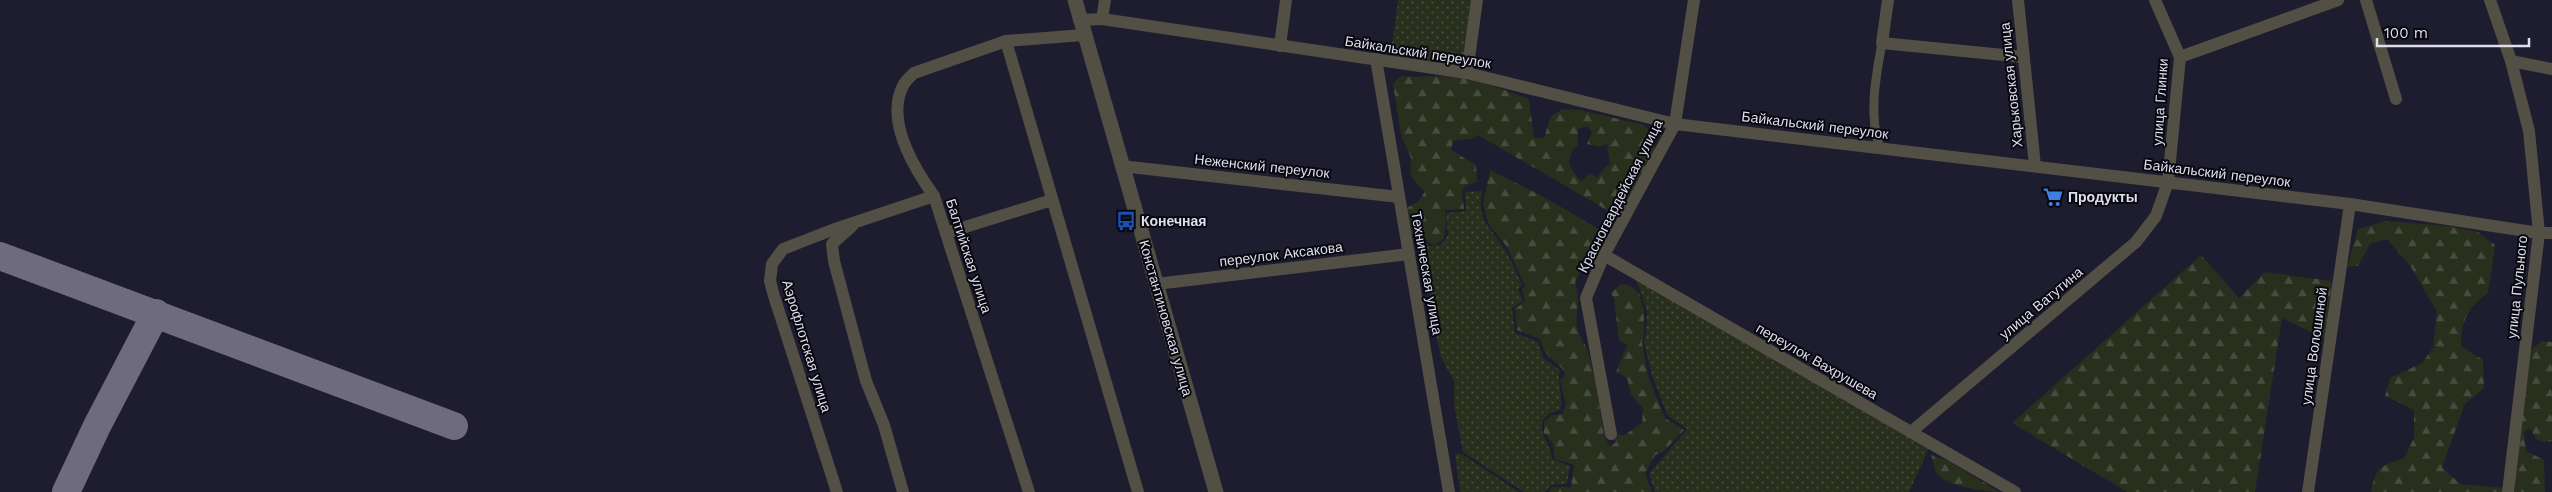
<svg xmlns="http://www.w3.org/2000/svg" width="2552" height="492" font-family="'Work Sans',sans-serif">
<defs>
<pattern id="grass-dots" width="8" height="8" patternUnits="userSpaceOnUse" patternTransform="scale(1.25)"><rect width="8" height="8" fill="#282f1d"/><path d="M2 2h.1M6 6h.1" fill="none" stroke="#474d3e" stroke-width="1.8" stroke-linecap="round"/></pattern>
<pattern id="forest-firs" width="22" height="20" patternUnits="userSpaceOnUse" patternTransform="scale(1.25)"><rect width="22" height="20" fill="#282f1d"/><path d="M5 1l3.5 6h-7zM16 11l3.5 6h-7z" fill="#474d3e"/></pattern>
</defs>
<rect width="100%" height="100%" fill="#1e1c2f"/>
<g fill="url(#grass-dots)">
<path d="M1398 0H1473L1465 60 1454 66 1390 59Z"/>
<path d="M1482 191C1477 219 1489 226 1503 247 1511 258 1516 273 1522 285L1518 289 1523 301 1512 308 1515 333 1538 342 1543 358 1560 370C1556 384 1565 396 1560 410L1550 413 1542 421C1541 441 1550 440 1552 459L1570 466 1567 484 1551 485 1545 492H1524L1463 452 1454 405V381L1441 357 1431 310 1423 240 1429 246 1441 245 1448 235 1446 213 1466 211 1465 192Z"/>
<path d="M1636 279 1929 448 1909 492H1655L1649 474 1687 429 1667 415 1652 375 1644 342 1646 335 1647 311Z"/>
<path d="M1455 453 1463 455 1519 492H1460Z"/>
</g>
<g fill="url(#forest-firs)" fill-rule="evenodd">
<path d="M1400 76C1418 78 1436 75 1454 77 1480 79 1505 91 1529 99L1534 138H1544L1551 116 1563 109 1580 110 1644 125 1653 135 1655 151 1617 216 1478 135 1471 139 1453 141 1451 150 1476 165 1477 182 1465 186 1462 193 1464 209 1445 210 1446 225 1443 240 1434 245 1412 234 1407 208 1419 201 1425 191 1418 186 1410 173 1411 158 1401 135 1393 84ZM1587 126 1592 132 1587 144 1599 147 1607 144 1610 164 1602 170 1598 178 1590 173 1581 181C1569 169 1564 157 1578 145V129Z"/>
<path d="M1490 170 1544 197 1602 231 1575 282C1581 298 1575 311 1577 327 1579 337 1587 346 1589 355 1596 381 1600 409 1604 435L1610 447 1616 442 1614 435H1625L1642 423 1643 409 1631 394 1627 378 1616 372 1627 345 1619 341 1614 298 1611 293 1621 284 1629 285 1639 293 1644 311V336L1642 342 1648 376 1665 418 1684 430 1662 453 1655 455 1645 474 1652 492H1549L1552 487H1571L1574 465 1555 459 1553 444 1544 433V422L1552 415 1562 414 1566 404 1560 381 1566 374C1555 357 1547 362 1540 339L1517 330 1515 309 1525 301 1522 289 1525 286 1507 247 1488 223 1483 204Z"/>
<path d="M2385 221 2448 226 2478 232 2495 245 2488 293C2468 307 2461 321 2461 346L2483 360 2484 388 2465 404 2442 467 2460 484 2505 488 2504 492H2371C2376 466 2381 466 2404 458L2414 438V410L2385 396 2390 378 2422 363 2433 348 2437 312 2411 267 2387 239 2370 244 2358 266 2347 267 2358 229Z"/>
<path d="M2201 255 2239 298 2265 272 2332 281 2325 339 2282 318 2255 492H2127L2012 423Z"/>
<path d="M2542 341 2552 342V441L2545 442 2536 439 2530 428 2524 432 2526 451 2544 460 2545 492H2511L2527 353Z"/>
<path d="M1931 455 1949 461 1999 492C1985 492 1946 486 1937 474 1934 469 1933 460 1931 455Z"/>
</g>
<g fill="none" stroke-linecap="round" stroke-linejoin="round">
<g stroke="#6e6c7c" stroke-width="28">
<path d="M0 256 454 426"/>
<path d="M66 492 97 426 156 313"/>
</g>
<path stroke="#524f44" stroke-width="9" d="M1880 148C1868 115 1876 76 1882 43"/>
<g stroke="#524f44" stroke-width="12">
<path d="M1888 0 1882 43 2024 57"/>
<path d="M2018 0 2035 166"/>
<path d="M2366 0 2396 99"/>
<path d="M2490 0 2511 61 2529 131 2539 233 2508 492"/>
<path d="M1102 19 1105 0"/>
<path d="M1079 20 1102 19 1467 73 1675 124 2350 204 2539 233H2552"/>
<path d="M1006 41 1138 492"/>
<path d="M1280 46 1286 0"/>
<path d="M2180 57 2338 0"/>
<path d="M1376 59 1449 492"/>
<path d="M2511 61 2552 69"/>
<path d="M1467 73 1477 0"/>
<path d="M1121 166 1399 197"/>
<path d="M852 226 832 244 834 261 866 381 884 425 903 492"/>
<path d="M946 233 1052 200"/>
<path d="M1604 255 2015 492"/>
<path d="M1156 284 1409 254"/>
<path d="M1911 432 2136 242 2156 216 2168 182 2180 57 2155 0"/>
<path d="M1611 434 1586 298 1604 255 1675 124 1694 0"/>
<path d="M837 492 774 296 770 281 772 264 783 249 832 230 934 196"/>
<path d="M1029 492 934 196C914 168 884 119 904 84 906 80 911 76 914 73L1006 41 1083 35"/>
<path d="M2308 492 2350 204"/>
</g>
<path stroke="#524f44" stroke-width="15" d="M1075 0 1216 492"/>
</g>
<defs>
<symbol id="supermarket-bare" viewBox="-9 -9 18 18"><path d="M-6-5.5h2.5l.6 2H6L4.5 2H-2.5L-4.4-4H-6ZM-1.5 3.2a1.3 1.3 0 1 0 .1 0ZM3 3.2a1.3 1.3 0 1 0 .1 0Z" fill="#3f7fe0" stroke="#080810" stroke-width="2.5" paint-order="stroke"/></symbol>
<symbol id="bus-bare" viewBox="-9 -9 18 18"><path d="M-5-6H5V4H4V6H2V4H-2V6H-4V4H-5ZM-3.5-4V0h7V-4ZM-3.5 1.2v1.5H-2V1.2ZM2 1.2v1.5H3.5V1.2Z" fill="#1a4fb4" stroke="#080810" stroke-width="2.5" paint-order="stroke"/></symbol>
</defs>
<g fill-rule="evenodd">
<use href="#supermarket-bare" x="2039" y="183" width="28" height="28"/>
<use href="#bus-bare" x="1112" y="207" width="28" height="28"/>
</g>
<g text-anchor="middle" stroke-width="4" stroke-linejoin="round" paint-order="stroke">
<g font-size="14" fill="#dfdeeb" stroke="#080810">
<text transform="translate(1418 52) rotate(9)" y="5">Байкальский переулок</text>
<text transform="translate(2011 85) rotate(-96)" y="5">Харьковская улица</text>
<text transform="translate(2160 102) rotate(-86)" y="5">улица Глинки</text>
<text transform="translate(1815 125) rotate(7)" y="5">Байкальский переулок</text>
<text transform="translate(1262 166) rotate(6)" y="5">Неженский переулок</text>
<text transform="translate(2217 173) rotate(7)" y="5">Байкальский переулок</text>
<text transform="translate(1620 196) rotate(-63)" y="5">Красногвардейская улица</text>
<text transform="translate(1281 254) rotate(-7)" y="5">переулок Аксакова</text>
<text transform="translate(969 256) rotate(72)" y="5">Балтийская улица</text>
<text transform="translate(1427 273) rotate(80)" y="5">Техническая улица</text>
<text transform="translate(2517 287) rotate(-84)" y="5">улица Пульного</text>
<text transform="translate(2041 303) rotate(-40)" y="5">улица Ватутина</text>
<text transform="translate(1166 318) rotate(74)" y="5">Константиновская улица</text>
<text transform="translate(807 346) rotate(73)" y="5">Аэрофлотская улица</text>
<text transform="translate(2314 346) rotate(-82)" y="5">улица Волошиной</text>
<text transform="translate(1817 361) rotate(30)" y="5">переулок Вахрушева</text>
</g>
<g font-size="14" font-weight="bold" fill="#dfdeeb" stroke="#080810" text-anchor="start">
<text x="2068" y="202">Продукты</text>
<text x="1141" y="226">Конечная</text>
</g>
</g>
<path d="M2377 38v8h152v-8" fill="none" stroke="#dfdeeb" stroke-width="2.5"/>
<text x="2384" y="38" font-size="15" fill="#dfdeeb" stroke="#080810" stroke-width="4" paint-order="stroke">100 m</text>
</svg>
